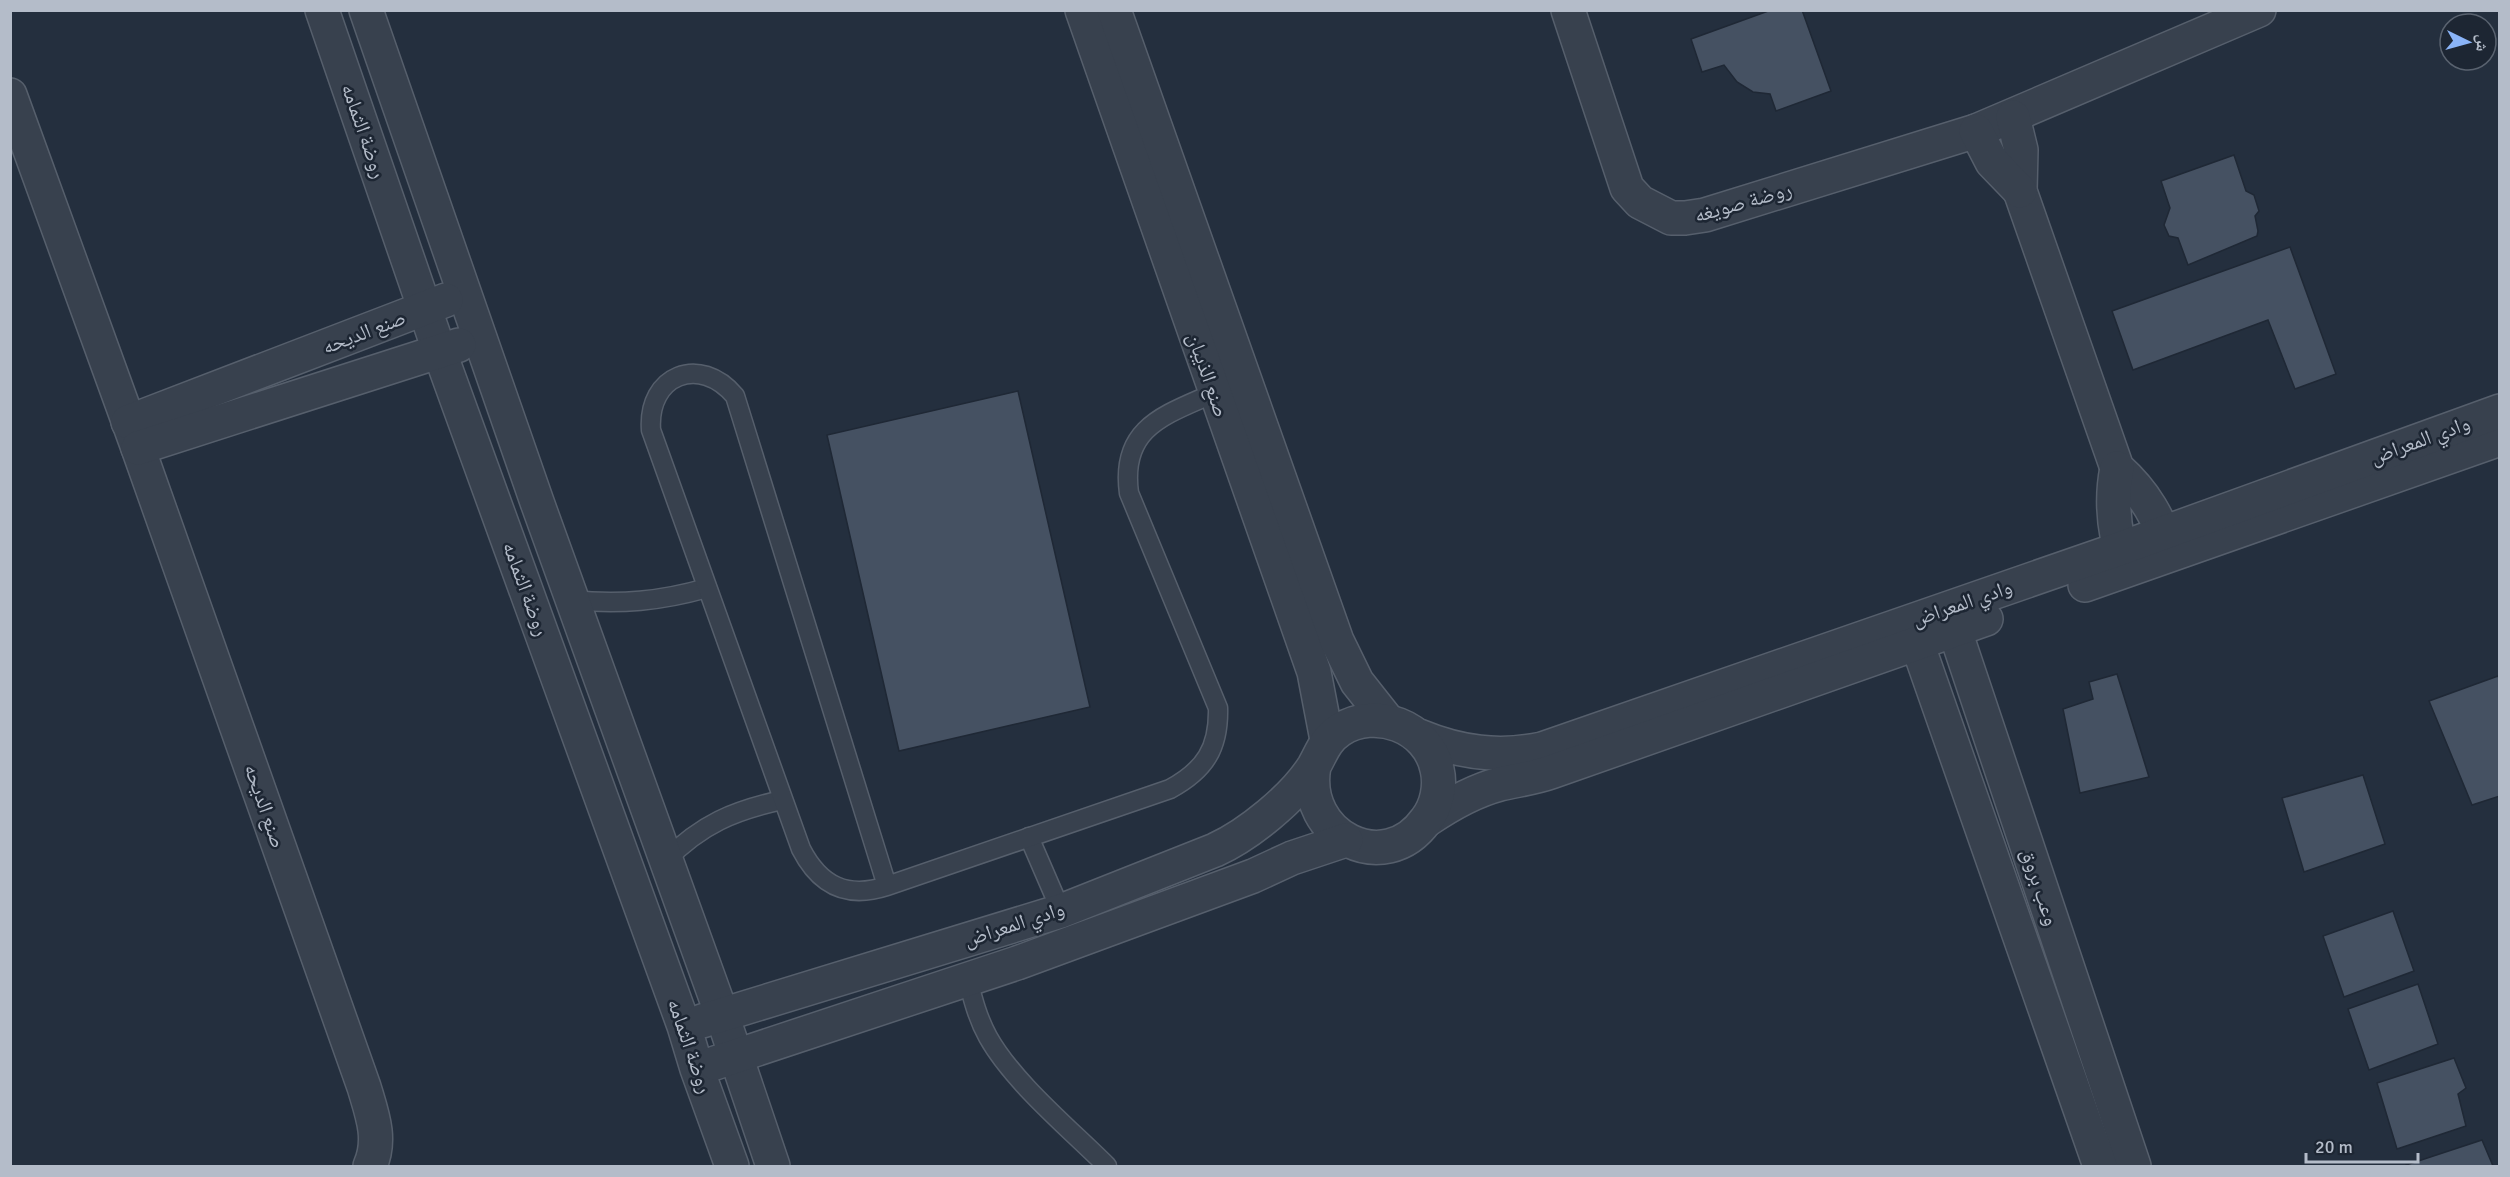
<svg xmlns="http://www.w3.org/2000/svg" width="2510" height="1177" font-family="Signika,'Noto Naskh Arabic',sans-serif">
<rect width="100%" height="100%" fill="#242f3e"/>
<g fill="#455162" stroke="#1f2835" stroke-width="1.5">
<path d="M1771 10H1802L1831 91 1776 111 1770 94 1753 92 1737 82 1724 65 1702 72 1691 39Z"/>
<path d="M2234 155 2246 191 2254 195 2259 211 2255 216 2258 231 2257 236 2188 265 2178 238 2169 236 2164 225 2170 208 2161 181Z"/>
<path d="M2290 247 2336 374 2295 389 2268 320 2133 370 2112 311Z"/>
<path d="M1018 391 1090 707 899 751 827 435Z"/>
<path d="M2117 674 2149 777 2080 793 2063 709 2093 699 2089 682Z"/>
<path d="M2498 676 2500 681V796L2472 805 2429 701Z"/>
<path d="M2363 775 2385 844 2304 872 2282 798Z"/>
<path d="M2393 911 2414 971 2344 997 2323 936Z"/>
<path d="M2418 984 2438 1044 2369 1070 2348 1009Z"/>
<path d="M2454 1058 2466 1088 2458 1094 2466 1126 2397 1149 2377 1083Z"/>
<path d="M2482 1140 2493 1166H2406V1165Z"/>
</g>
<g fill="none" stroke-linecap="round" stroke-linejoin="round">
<defs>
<g id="service">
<path d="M572 600C620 605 661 601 707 588"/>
<path d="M1029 837 1061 911"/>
<path d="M666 860C702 824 733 811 782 800"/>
<path d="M887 886 735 396C700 354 647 375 651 430L801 849C820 886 847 899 887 886L1170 789C1205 770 1219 748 1218 708L1129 493C1120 427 1165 415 1214 393"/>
<path d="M968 980C973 1000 978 1019 988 1037 1013 1082 1070 1129 1107 1166"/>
</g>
<g id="minor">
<path d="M322 10 440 353 684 1026 697 1069 732 1166"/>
<path d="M366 10 537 502 722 1015 773 1166"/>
<path d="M1082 10 1314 672 1327 740"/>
<path d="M1114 10 1337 641 1357 682 1387 720"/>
<path d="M1568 10 1627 188 1640 202 1671 218H1685L1705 215 1976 131 2259 10"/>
<path d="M10 95 138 448 364 1087C372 1114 382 1139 370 1166"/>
<path d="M2013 117 2021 150 2020 191 2117 468C2145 493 2160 519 2170 554"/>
<path d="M1976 131 1992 162 2020 191"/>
<path d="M128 422 446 300"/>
<path d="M138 448 459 345"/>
<path d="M2117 468C2110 503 2114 535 2126 569"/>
<path d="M2085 585 2500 439"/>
<path d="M1948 610 2134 1166"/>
<path d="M1910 623 2100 1166"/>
<path d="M1419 736C1460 753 1499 758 1542 749L2119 549 2500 411"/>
<path d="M1427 820C1449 805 1473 791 1500 784 1517 780 1534 778 1551 772L1986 619"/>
<path d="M702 1021 1061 911 1215 850C1248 835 1294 798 1314 766 1322 752 1325 740 1340 730 1375 707 1428 726 1437 769 1441 786 1437 806 1426 820 1385 878 1301 836 1314 766"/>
<path d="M715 1063 1017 963 1253 876 1292 858 1346 840"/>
</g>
</defs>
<use href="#service" stroke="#565f6c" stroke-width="21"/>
<use href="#minor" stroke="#565f6c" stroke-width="36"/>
<use href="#service" stroke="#38414e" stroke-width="18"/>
<use href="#minor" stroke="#38414e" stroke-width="33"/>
</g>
<g text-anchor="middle" stroke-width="5" stroke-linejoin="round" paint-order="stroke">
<g font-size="21" fill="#b4bcc9" stroke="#1d2633">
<text transform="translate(364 131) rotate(71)" y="7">روضة الثمامه</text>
<text transform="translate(1743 202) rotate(-16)" y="7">روضة صويغه</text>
<text transform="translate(364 332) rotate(-21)" y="7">صنع الديحه</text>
<text transform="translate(1208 375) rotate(71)" y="7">صنع الذيبان</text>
<text transform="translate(2420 440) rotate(-20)" y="7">وادي المعراض</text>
<text transform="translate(526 589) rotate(70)" y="7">روضة الثمامه</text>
<text transform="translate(1962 603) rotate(-19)" y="7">وادي المعراض</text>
<text transform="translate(265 806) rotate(71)" y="7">صنع الديحه</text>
<text transform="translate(2040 887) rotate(72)" y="7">وعب بروق</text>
<text transform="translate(1014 924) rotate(-18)" y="7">وادي المعراض</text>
<text transform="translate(690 1046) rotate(71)" y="7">روضة الثمامه</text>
</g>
</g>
<rect width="2510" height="1177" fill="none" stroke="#b4bcc9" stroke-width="24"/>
<g transform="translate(2468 42) rotate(95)"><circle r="28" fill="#1d2633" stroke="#59626f" stroke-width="1.5"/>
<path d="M0-4.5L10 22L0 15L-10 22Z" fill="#8ab4f8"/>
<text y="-9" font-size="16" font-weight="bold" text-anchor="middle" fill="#b4bcc9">ش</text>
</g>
<path d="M2306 1153v9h112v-9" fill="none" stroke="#b4bcc9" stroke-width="3"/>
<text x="2315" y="1153" font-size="18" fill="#b4bcc9" stroke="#1d2633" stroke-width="4.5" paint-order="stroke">20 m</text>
</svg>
